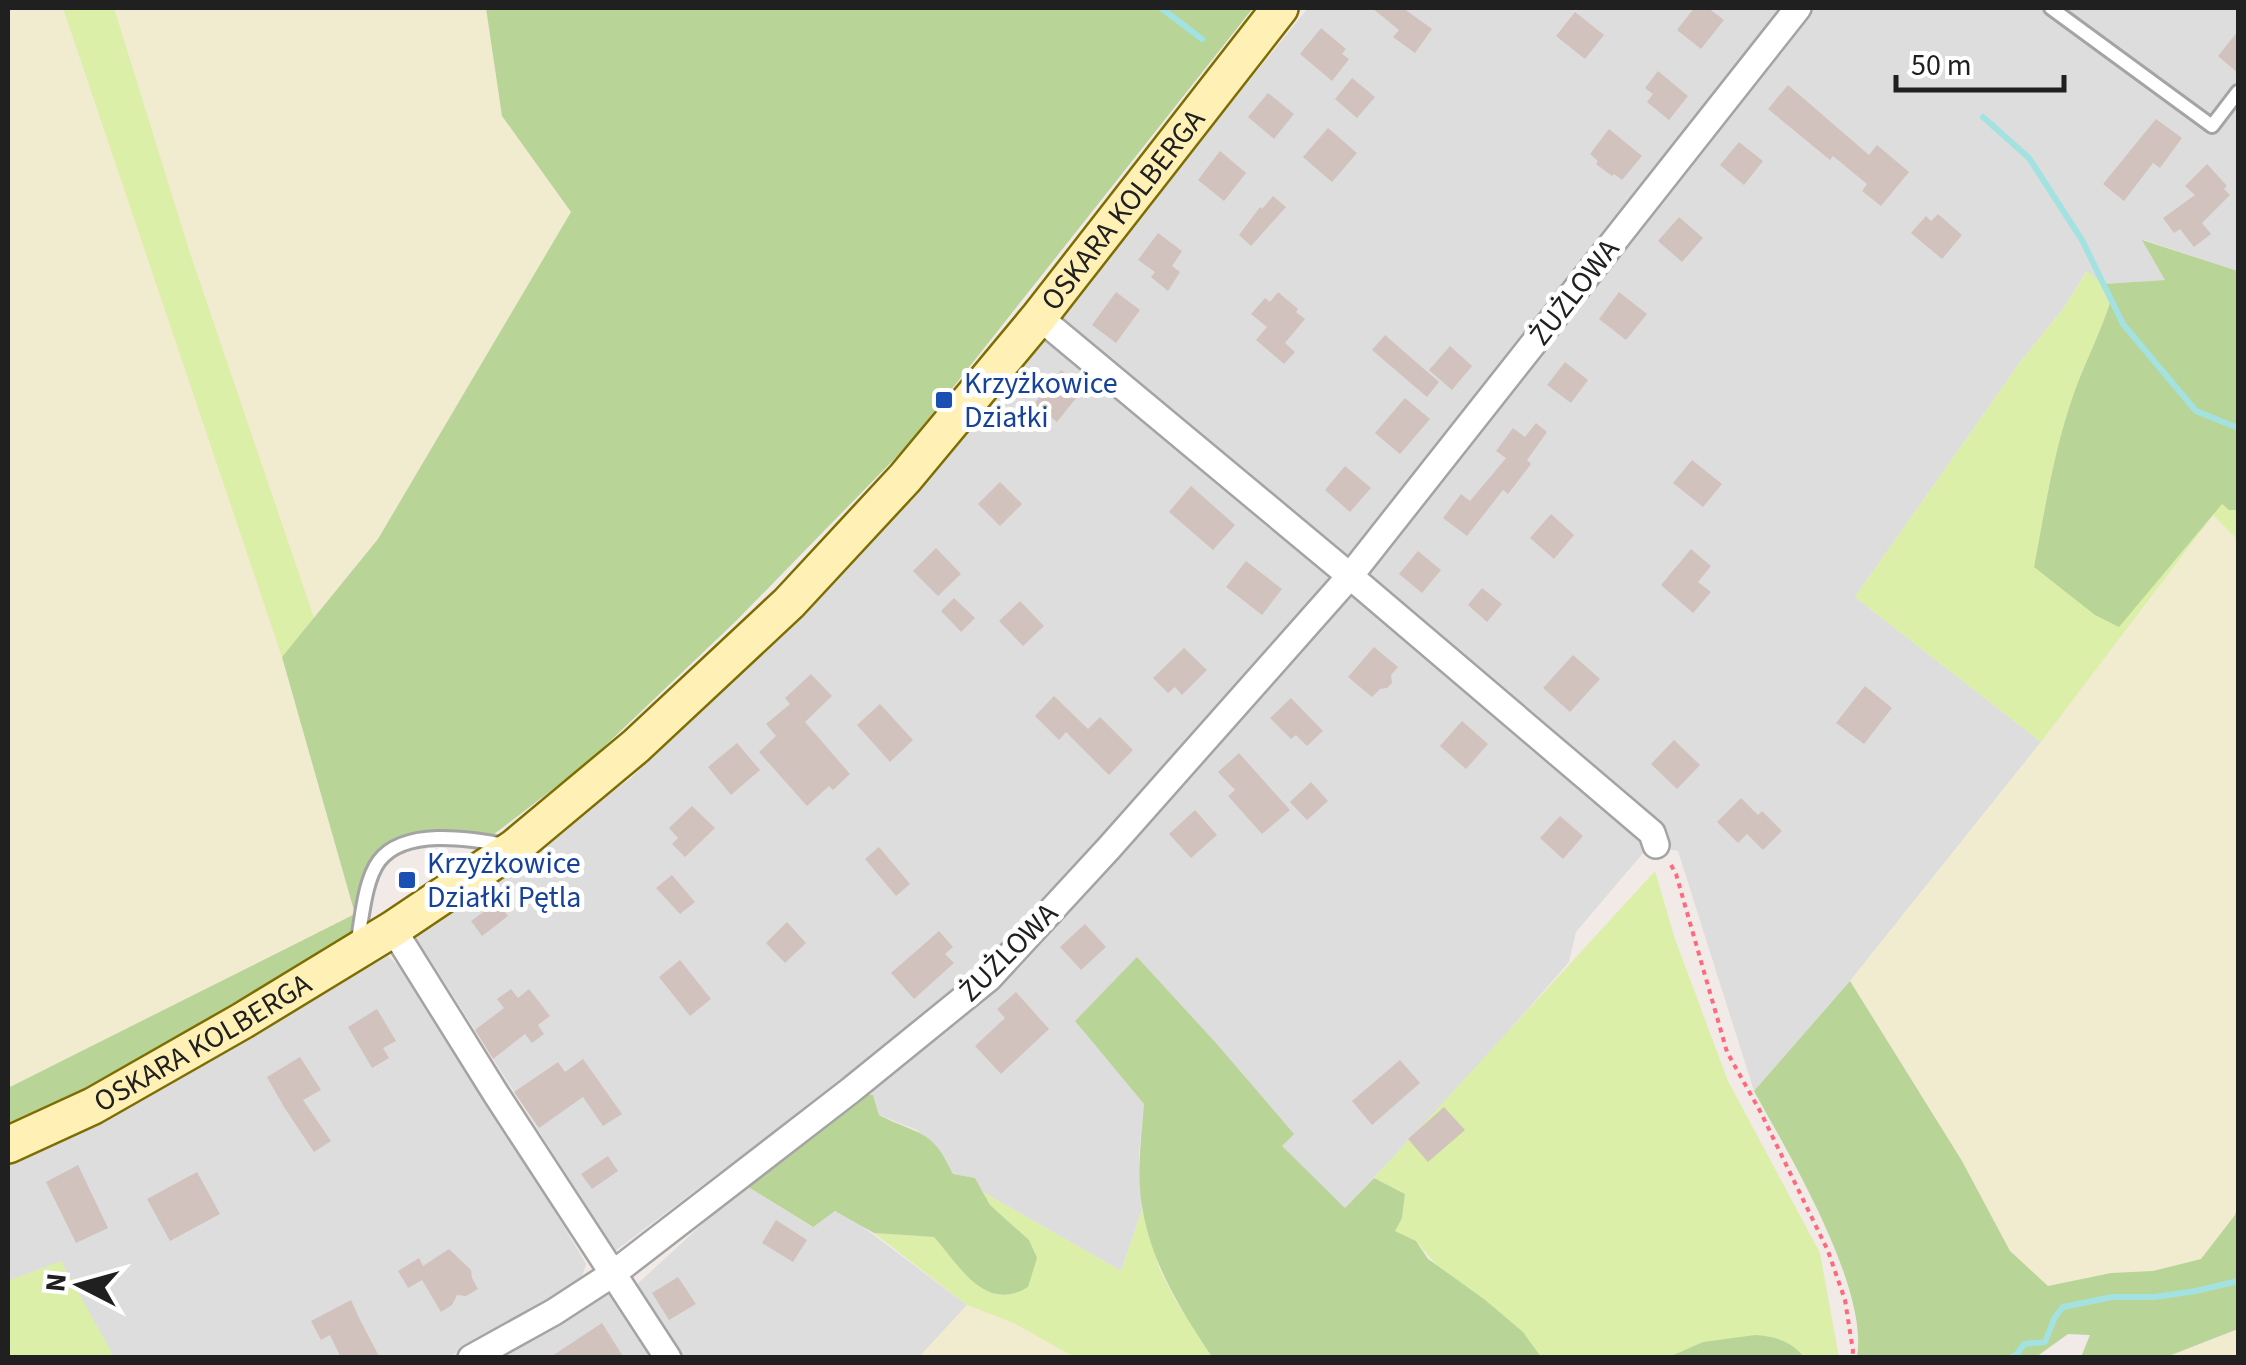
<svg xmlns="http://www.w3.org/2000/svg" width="2246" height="1365" font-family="'Source Sans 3',sans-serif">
<rect width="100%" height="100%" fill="#f1eae6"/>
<g fill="#dedddd">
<path d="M1308 8H2238V271L2144 240 2166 280 2103 284 2086 272 2063 309 2021 361 1855 597 2041 742 1850 981 1754 1091 1678 851 1649 846 1576 932 1569 962 1458 1089 1345 1208 1281 1146 1293 1134 1216 1043 1137 958 1075 1021 1144 1104 1139 1153 1142 1210 1121 1271 983 1192 975 1178 953 1174 946 1159 917 1130 879 1115 873 1095 841 1081 615 1251 412 931 630 779 804 608 947 454Z"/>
<path d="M388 956 415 981 578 1250 586 1264 580 1282 449 1357H8V1163L68 1136Z"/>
<path d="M745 1185 812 1227 835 1211 859 1224 967 1305 922 1354 926 1357H679L634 1287Z"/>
<path d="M615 1289 657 1358H492Z"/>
</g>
<g fill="#f1ebd0">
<path d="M8 8H486L502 116 571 212 378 539 282 657 355 915 8 1088Z"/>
<path d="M2213 515 2238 540V1206L2235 1215 2201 1259 2153 1271 2111 1273 2049 1287 2010 1251 1962 1161 1850 981 2041 742Z"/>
<path d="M967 1305 1014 1323 1074 1357 926 1358 921 1355Z"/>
<path d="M2238 1329V1357H2166L2221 1337Z"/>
</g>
<g fill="#dcefa8">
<path d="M63 8H114L190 253 314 618 282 657Z"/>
<path d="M2087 271 2103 284 2112 300C2101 332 2085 362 2074 393 2054 449 2045 509 2034 567L2222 504 2229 510H2238V540L2213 515 2041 742 1855 597 2021 361 2063 309Z"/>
<path d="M1655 871 1675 939 1728 1081 1820 1253 1839 1357H1804L1798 1350 1674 1357H1538L1514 1325 1484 1299 1437 1266 1416 1241 1394 1231 1402 1218 1405 1194 1374 1178Z"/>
<path d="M983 1192 1121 1271 1142 1210 1159 1268 1176 1301 1212 1357H1074L1014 1323 967 1305 874 1233 934 1237C959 1265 985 1314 1028 1287L1029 1240 990 1205Z"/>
<path d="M61 1261 114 1357H8V1281Z"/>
</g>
<g fill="#b8d497">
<path d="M486 8H1253L906 447 737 620 587 763 485 841H405L379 860 358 936 92 1092 8 1131V1088L355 914 282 657 378 539 571 212 502 116Z"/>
<path d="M2142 240 2238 271V510H2229L2222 504 2119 627 2095 615 2034 567C2045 509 2054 449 2074 393 2085 362 2101 332 2111 300L2103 284 2165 280Z"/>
<path d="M1137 957 1216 1043 1294 1134 1282 1146 1345 1208 1374 1178 1405 1194 1402 1218 1395 1231 1416 1241 1428 1259 1484 1299 1523 1332 1541 1357H1212C1182 1312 1153 1266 1143 1212 1136 1177 1141 1139 1144 1104L1075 1021Z"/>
<path d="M1850 981 1962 1161 2010 1251 2048 1286 2111 1273 2153 1271 2201 1259 2235 1215 2238 1206V1329L2166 1357H2081L2090 1335 2068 1334 2036 1357H1857C1869 1287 1788 1153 1754 1091Z"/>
<path d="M857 1093 873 1095 879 1115C920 1136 932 1128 953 1174L975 1178 990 1205 1029 1240 1037 1258 1028 1287C985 1314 959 1265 934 1237L874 1233 835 1211 813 1227 745 1185Z"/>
<path d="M1755 1335C1774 1336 1791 1341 1804 1357H1669L1703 1342Z"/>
</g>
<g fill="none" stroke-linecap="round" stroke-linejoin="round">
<g stroke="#a3e2e1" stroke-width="6">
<path d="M1161 8 1202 39"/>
<path d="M1983 117 2029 158 2082 240 2123 324 2196 411 2238 428"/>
<path d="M2010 1358 2017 1354 2024 1344 2045 1342 2055 1317 2063 1307 2112 1297H2154L2196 1291 2238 1281"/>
</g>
</g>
<g fill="#d2c2be">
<path d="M1372 8H1403L1432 29 1415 53 1393 37 1399 30Z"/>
<path d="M1694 8H1708L1724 20 1701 49 1677 30Z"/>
<path d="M1575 12 1604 35 1585 59 1556 36Z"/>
<path d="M1321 28 1346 49 1342 54 1349 59 1332 81 1300 54Z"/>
<path d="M2238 31V73L2218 56Z"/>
<path d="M1658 71 1688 96 1669 120 1647 102 1653 94 1645 88Z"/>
<path d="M1352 78 1375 97 1357 118 1335 99Z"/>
<path d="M1788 85 1869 155 1877 145 1909 172 1881 206 1862 191 1867 184 1833 156 1830 160 1768 109Z"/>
<path d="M1268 93 1294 114 1274 139 1248 117Z"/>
<path d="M2156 119 2182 138 2160 168 2153 163 2124 201 2103 184Z"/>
<path d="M1328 128 1357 153 1332 182 1303 157Z"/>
<path d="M1609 129 1642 156 1622 180 1614 174 1612 176 1596 164 1598 161 1590 154Z"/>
<path d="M1739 142 1763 161 1744 185 1720 165Z"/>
<path d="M1220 151 1246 173 1224 201 1198 180Z"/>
<path d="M2207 164 2227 186 2224 189 2230 195 2202 223 2211 234 2194 247 2180 229 2174 233 2163 218 2195 195 2185 186Z"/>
<path d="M1273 196 1286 207 1251 246 1239 235 1260 207 1262 209Z"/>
<path d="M1938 214 1962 235 1942 259 1911 233 1926 216 1931 221Z"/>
<path d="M1679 217 1703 238 1682 262 1658 241Z"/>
<path d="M1158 233 1182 251 1172 266 1180 272 1168 291 1151 277 1155 272 1138 260Z"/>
<path d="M1116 292 1140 310 1116 343 1092 325Z"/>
<path d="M1278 292 1298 309 1296 312 1305 319 1285 343 1295 352 1284 364 1256 340 1267 327 1251 314 1265 298 1270 302Z"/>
<path d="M1619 292 1647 314 1626 340 1599 319Z"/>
<path d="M1385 335 1439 382 1427 397 1372 350Z"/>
<path d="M1450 346 1472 366 1452 390 1429 370Z"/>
<path d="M1565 362 1588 380 1571 403 1547 385Z"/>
<path d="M1061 370 1084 388 1057 422 1034 404Z"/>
<path d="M1405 398 1430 419 1400 454 1375 433Z"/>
<path d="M1536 423 1547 432 1527 460 1531 464 1508 494 1503 490 1467 536 1443 518 1461 494 1470 501 1506 458 1496 451 1513 428 1525 437Z"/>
<path d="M1692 460 1722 484 1703 507 1673 483Z"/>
<path d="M1345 466 1371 488 1350 512 1325 490Z"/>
<path d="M1000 482 1022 504 1000 526 978 504Z"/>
<path d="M1191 486 1235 525 1213 550 1169 512Z"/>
<path d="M1551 514 1574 535 1554 559 1530 538Z"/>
<path d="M936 548 961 574 938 596 913 571Z"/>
<path d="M1691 549 1711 566 1698 582 1711 592 1693 613 1661 585Z"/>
<path d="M1418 551 1441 570 1422 593 1399 574Z"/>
<path d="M1246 561 1282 589 1262 615 1226 587Z"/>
<path d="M1482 588 1502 604 1487 622 1468 605Z"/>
<path d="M954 598 975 618 961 632 941 611Z"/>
<path d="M1020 601 1044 626 1023 646 999 621Z"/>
<path d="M1374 647 1398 667 1391 675 1392 683 1387 688 1380 689 1372 697 1348 677Z"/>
<path d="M1184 648 1207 670 1182 695 1175 687 1168 693 1153 678Z"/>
<path d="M1573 655 1600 679 1570 712 1543 688Z"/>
<path d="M811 674 832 696 805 722 850 774 833 790 829 786 807 806 759 752 776 736 766 724 790 704 785 698Z"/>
<path d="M1865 686 1892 708 1864 744 1836 723Z"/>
<path d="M1054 696 1088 729 1100 717 1133 750 1109 775 1066 732 1059 740 1035 716Z"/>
<path d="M1291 698 1323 731 1307 746 1296 735 1291 739 1270 718Z"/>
<path d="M880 704 913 740 890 762 857 725Z"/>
<path d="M1462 721 1488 744 1466 769 1440 746Z"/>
<path d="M1674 740 1700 765 1677 789 1651 764Z"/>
<path d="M737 743 760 770 731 795 708 767Z"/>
<path d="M1239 753 1290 810 1262 834 1228 796 1235 790 1218 772Z"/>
<path d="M1311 782 1328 801 1307 820 1290 802Z"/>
<path d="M1741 798 1758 815 1762 811 1782 831 1763 850 1747 834 1738 843 1717 822Z"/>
<path d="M692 806 715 828 685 857 672 844 678 838 669 828Z"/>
<path d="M1195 810 1217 835 1191 858 1169 834Z"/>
<path d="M1560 816 1583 836 1563 859 1540 838Z"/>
<path d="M879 847 910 884 896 896 865 859Z"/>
<path d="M672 875 695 902 680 914 656 888Z"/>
<path d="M497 902 508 916 482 936 471 921Z"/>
<path d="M787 922 806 943 785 963 766 943Z"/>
<path d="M1085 924 1106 947 1081 970 1060 947Z"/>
<path d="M939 931 953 947 945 954 954 963 914 999 891 973Z"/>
<path d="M680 960 711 999 690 1016 659 977Z"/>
<path d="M511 989 518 998 529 989 550 1016 538 1025 544 1034 532 1043 525 1034 493 1059 475 1030 504 1008 497 999Z"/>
<path d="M1016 992 1049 1029 1001 1074 975 1046 1005 1018 997 1009Z"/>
<path d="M377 1009 396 1041 383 1048 389 1058 372 1068 348 1027Z"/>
<path d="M300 1057 321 1090 303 1100 331 1141 314 1152 284 1107 267 1077Z"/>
<path d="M583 1059 622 1114 603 1126 583 1097 539 1128 514 1092 558 1062 565 1072Z"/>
<path d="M1400 1060 1420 1083 1372 1125 1352 1101Z"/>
<path d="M1444 1107 1465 1130 1428 1162 1408 1139Z"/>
<path d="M608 1156 618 1171 592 1189 581 1174Z"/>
<path d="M78 1165 108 1228 76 1243 46 1182Z"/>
<path d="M197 1172 220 1214 170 1241 147 1199Z"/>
<path d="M776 1220 807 1240 793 1262 762 1243Z"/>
<path d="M449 1249 471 1270 472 1278 478 1289 466 1296 457 1295 452 1305 441 1312 422 1280 408 1288 398 1271 419 1258 423 1266Z"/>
<path d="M678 1277 696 1304 669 1320 652 1293Z"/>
<path d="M351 1300 360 1320 380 1358H341L330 1335 321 1340 311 1321Z"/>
<path d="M602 1323 624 1358H549Z"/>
</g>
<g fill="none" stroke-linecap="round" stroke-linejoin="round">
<defs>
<g id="lane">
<path d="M2051 8 2212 126 2238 92"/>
<path d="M357 944C362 921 364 881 379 861 404 828 468 838 505 845"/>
</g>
<g id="street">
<path d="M1039 317 1350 576 1652 833 1656 845"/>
<path d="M393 929 496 1094 668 1358"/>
<path d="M471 1358 554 1312 614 1273 851 1090 989 978 1109 848 1350 576 1798 8"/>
</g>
<g id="secondary">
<path id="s1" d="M8 1145 93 1106 242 1021 393 929 515 847 636 746 789 603 905 478 1039 317 1280 8"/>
</g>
</defs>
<use href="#lane" stroke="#a4a4a4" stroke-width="18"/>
<use href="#street" stroke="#a4a4a4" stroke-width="30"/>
<use href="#secondary" stroke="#7e6d00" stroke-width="40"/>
<path stroke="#ff697e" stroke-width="4" stroke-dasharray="5 5" stroke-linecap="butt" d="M1671 865 1676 874 1727 1052 1760 1111 1828 1251 1845 1300 1853 1351 1852 1358"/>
<use href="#lane" stroke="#fff" stroke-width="12"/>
<use href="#street" stroke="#fff" stroke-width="25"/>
<use href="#secondary" stroke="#fff1b6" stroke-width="35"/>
</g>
<g fill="#1a4fb4" stroke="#fff" stroke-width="4">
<rect x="934" y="390" width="20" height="20" rx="5"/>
<rect x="397" y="870" width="20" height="20" rx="5"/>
</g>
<g text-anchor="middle" stroke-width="10" stroke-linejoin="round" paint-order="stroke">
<g font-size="30" fill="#202020" stroke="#fff">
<text dy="10" stroke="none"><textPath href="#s1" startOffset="1472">OSKARA KOLBERGA</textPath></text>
<text transform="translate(1574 292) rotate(-52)" y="10">ŻUŻLOWA</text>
<text transform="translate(1008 952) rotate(-45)" y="10">ŻUŻLOWA</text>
<text dy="10" stroke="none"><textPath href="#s1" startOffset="220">OSKARA KOLBERGA</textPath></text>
</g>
<g font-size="30" fill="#164399" stroke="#fff" text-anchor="start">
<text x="964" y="393">Krzyżkowice<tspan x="964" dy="34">Działki</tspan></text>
<text x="427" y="873">Krzyżkowice<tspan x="427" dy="34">Działki Pętla</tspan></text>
</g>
</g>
<rect width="2246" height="1365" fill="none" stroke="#202020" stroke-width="20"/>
<g transform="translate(80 1285) rotate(276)" stroke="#ffffff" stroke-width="8" paint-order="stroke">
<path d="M0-8L18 38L0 25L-18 38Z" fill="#202020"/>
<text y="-15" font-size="28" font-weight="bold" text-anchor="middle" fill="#202020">N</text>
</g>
<path d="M1896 75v15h168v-15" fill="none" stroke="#202020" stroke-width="5"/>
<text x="1911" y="75" font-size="30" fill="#202020" stroke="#ffffff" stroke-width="8" paint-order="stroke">50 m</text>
</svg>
